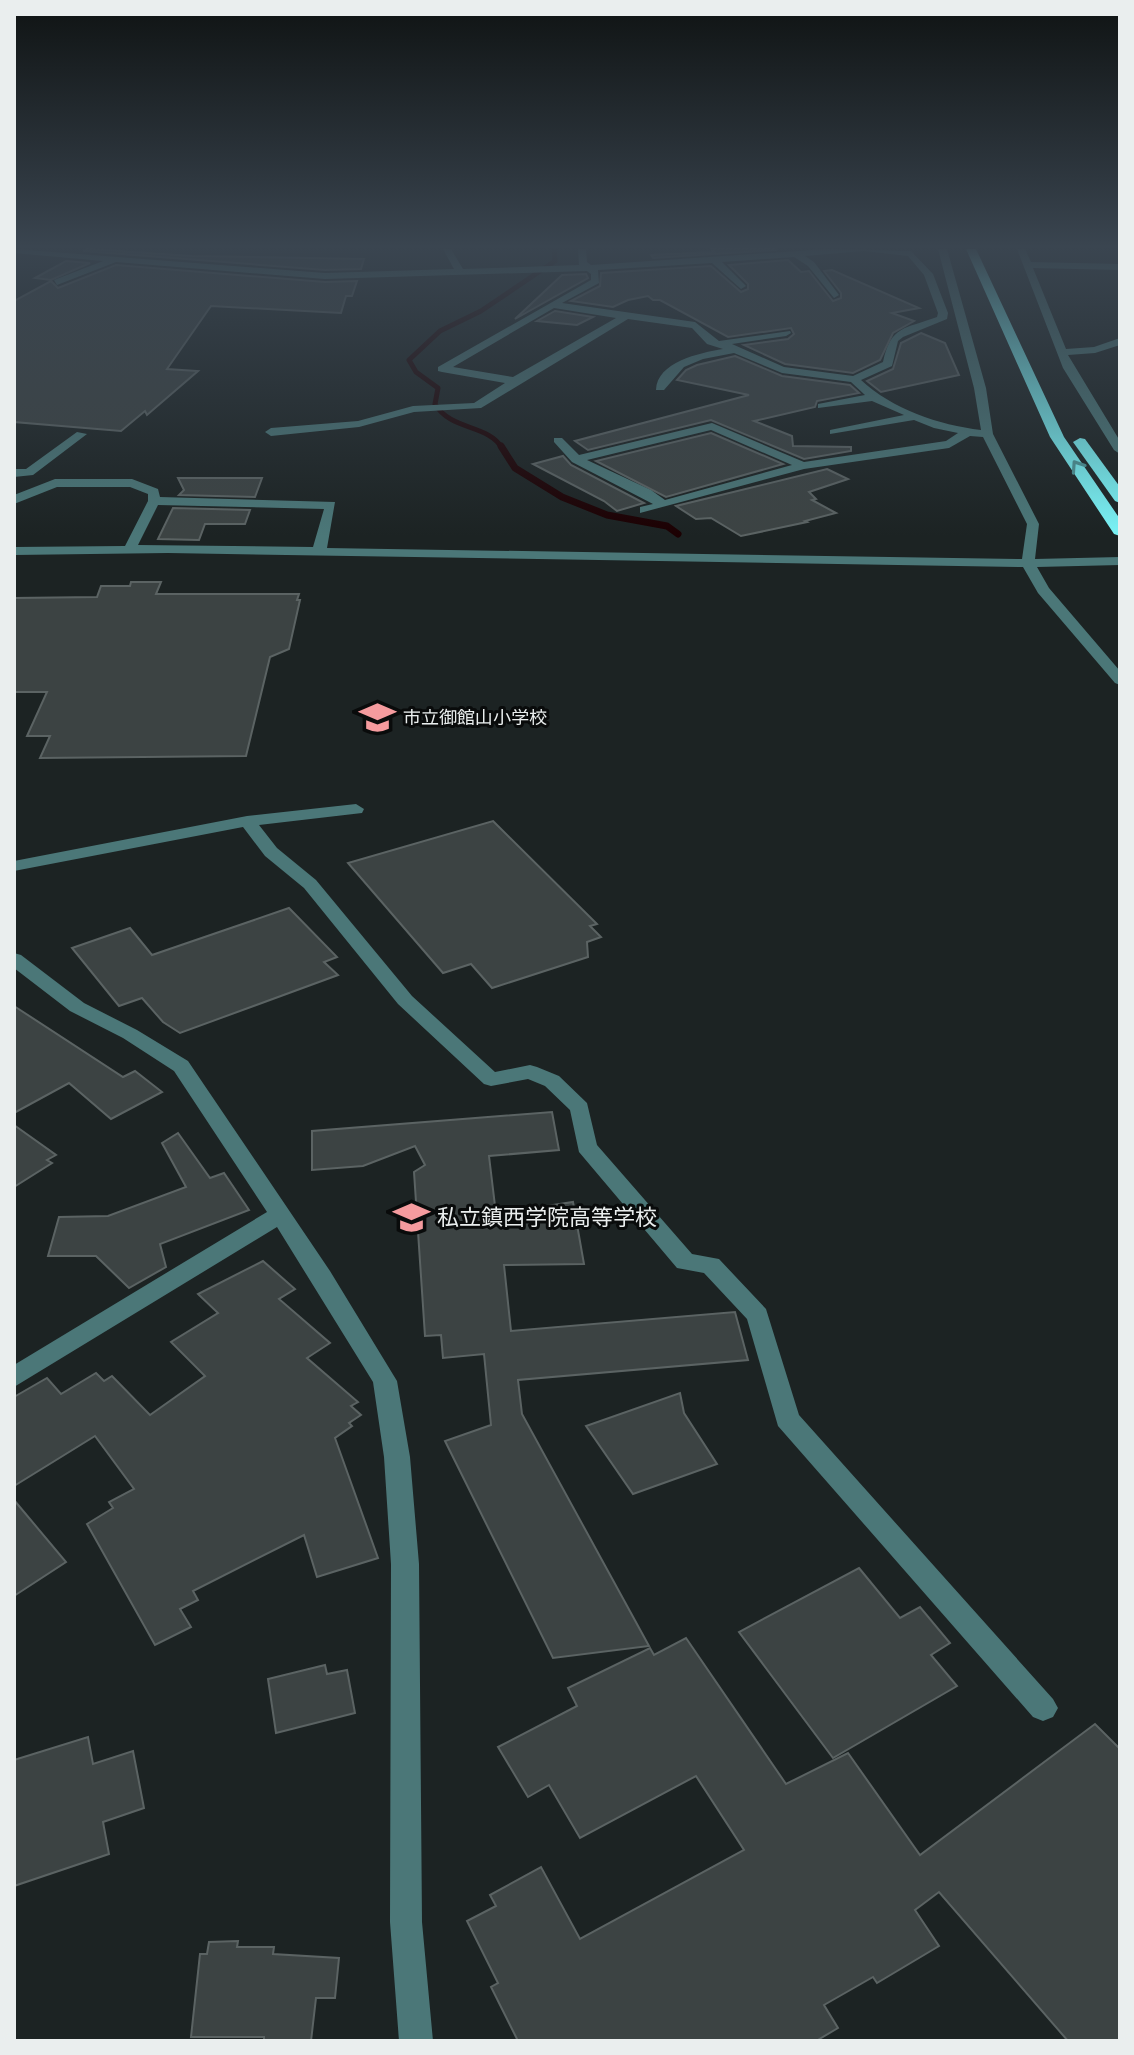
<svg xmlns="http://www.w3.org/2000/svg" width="1134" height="2055" font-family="Mulish,'Noto Sans JP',sans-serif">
<rect width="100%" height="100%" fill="#1c2323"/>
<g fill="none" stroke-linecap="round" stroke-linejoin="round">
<path stroke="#1c0002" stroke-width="5" d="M502 448C488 424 451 431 435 404L438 388 416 372 409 360 440 331 481 311 555 261 554 249"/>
<path stroke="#1c0002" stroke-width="7" d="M501 446 515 468 562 497 607 515 667 526 678 534"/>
</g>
<g fill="#3c4343" stroke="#5b6363" stroke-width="2">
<path d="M88 249 192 256 364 259 361 269 325 270 83 251Z"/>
<path d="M711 249H774L775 250 653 258 651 255 714 252Z"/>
<path d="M788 260 801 272 809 271 833 301 841 298V293L824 271 832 270 919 308 892 313 914 321 893 333 880 360 853 373 785 364 744 345 788 339 794 334 791 328 728 337 660 300H653L648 296 628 300 613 307 571 301 600 286 601 273 711 266 741 292 748 289V284L729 265Z"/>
<path d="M66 261 90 263 51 280 35 278Z"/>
<path d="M116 265 325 282 357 281 352 296H346L341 313 211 306 167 369 198 371 147 415 145 411 121 431 14 422V301L51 281 58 288Z"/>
<path d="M586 274 588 278 515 319 562 275Z"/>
<path d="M555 311 593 317 577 325 537 321Z"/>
<path d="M921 333 945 343 959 375 881 392 867 381 893 369 901 343Z"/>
<path d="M735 356 782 376 850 385 859 393 817 401 815 407 754 421 792 436 793 446 851 447V451L804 459 711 420 588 450 575 441 749 395 677 380 686 370 697 365Z"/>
<path d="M711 433 783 464 666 497 596 461Z"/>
<path d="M563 456 571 465 644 503 617 511 604 501 533 464Z"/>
<path d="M827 469 848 479 809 492 816 499 812 500 836 513 805 521 807 522 741 536 711 518 696 519 676 506Z"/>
<path d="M178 478H262L255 497 179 495 184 490Z"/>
<path d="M173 508 250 510 245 524H205L199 540 158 539Z"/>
<path d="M131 582H161L156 594H299L297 600H300L289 649 270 657 246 756 40 758 50 736H27L47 692H14V598L97 597 101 586H130Z"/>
<path d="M493 821 597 924 590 926 601 937 587 942 588 957 492 988 471 964 443 973 348 863Z"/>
<path d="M289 908 337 957 324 962 338 975 180 1033 163 1022 142 998 119 1006 72 948 130 928 152 955Z"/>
<path d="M14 1006 123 1077 135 1071 162 1092 111 1119 69 1083 14 1113Z"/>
<path d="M552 1112 559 1150 489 1156 496 1214 573 1202 584 1264 504 1265 511 1331 735 1312 748 1360 518 1380 522 1414 649 1646 553 1658 445 1441 491 1425 484 1354 443 1358 441 1335 425 1336 414 1172 425 1165 415 1146 363 1166 312 1170V1131Z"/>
<path d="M14 1125 56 1155 47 1160 52 1163 14 1187Z"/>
<path d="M178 1133 210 1178 224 1173 249 1210 160 1244 166 1267 129 1288 96 1256H48L59 1217 108 1216 186 1187 162 1143Z"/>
<path d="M263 1261 295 1289 279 1299 330 1343 307 1358 358 1402 351 1406 361 1415 349 1423 352 1426 335 1438 378 1558 317 1577 304 1535 193 1591 198 1600 180 1609 191 1627 155 1645 87 1524 113 1508 109 1502 134 1489 95 1436 14 1486V1397L47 1378 61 1394 96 1373 104 1381 112 1376 150 1415 205 1376 171 1342 218 1313 198 1294Z"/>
<path d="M680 1393 684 1413 717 1464 633 1494 586 1426Z"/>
<path d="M14 1500 66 1562 14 1596Z"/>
<path d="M859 1568 900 1618 920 1607 950 1643 931 1655 957 1686 833 1758 739 1632Z"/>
<path d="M686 1638 786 1784 848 1753 920 1855 1095 1724 1120 1749V2041H1068L939 1892 915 1910 939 1946 877 1983 873 1977 824 2005 838 2028 816 2041H518L491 1987 498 1983 467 1921 496 1906 490 1895 541 1867 580 1939 744 1850 696 1776 580 1838 549 1785 528 1797 498 1747 577 1706 568 1688 650 1648 654 1655Z"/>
<path d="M325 1665 327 1674 347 1670 355 1713 276 1733 268 1679Z"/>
<path d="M88 1737 93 1764 133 1751 144 1808 103 1822 109 1854 14 1886V1760Z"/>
<path d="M238 1941 237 1947H274L273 1954 339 1958 335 1998H316L311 2041H264V2037H191L200 1954H207L209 1942Z"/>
</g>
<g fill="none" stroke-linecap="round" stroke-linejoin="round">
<g fill="#4b7778" fill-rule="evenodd">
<path d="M14 249 325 273 454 269 443 249H451L463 269 579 265 578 249H586L587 262 591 265 827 249 911 251 933 274 948 313 947 319 903 337 898 341 892 366 861 380C892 409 939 425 981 430L974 388 938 249H947L986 388 993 434 1039 524 1035 559 1120 557V565L1037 567 1049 588 1120 671V685L1115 683 1038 593 1023 567 168 553 14 555V547L125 546 148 501V494L130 487H57L14 504V495L55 479H132L158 489 160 497 335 502 327 548 1022 559 1027 524 983 437 970 436 949 448 804 469 640 513V507L653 504 572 462 554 442V438H562L579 455 712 423 804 462 946 441 958 433 934 428 914 420 830 434V430L904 415 872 401 818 408V404L865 395 851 382 782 373 734 353 703 359 684 367 664 390H656C657 362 699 353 723 349L707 344 692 328 628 319 481 408 414 412 359 427 271 436 265 432 271 428 358 421 413 406 474 403 505 383 442 372 438 371V367L591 280V274L587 271 325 279 116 262 57 285 54 280 103 261 14 253ZM864 251 908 256 924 275 938 313 937 317C905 329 891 325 883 362L853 376 784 367 732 344 786 336 791 333 790 331 719 341 695 322 562 303 599 283 598 270 712 263 741 289 746 286 722 262 794 257 808 266 834 298 839 295 814 262 805 256ZM554 308 616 318 513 377 453 367ZM711 430 792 465 665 500 651 490 587 460ZM158 505 324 509 313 547 138 545Z"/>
<path d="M1017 249H1025L1031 262 1120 264V270L1033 268 1066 349 1094 347 1120 338V345L1095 353 1068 355 1120 441V454L1114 450 1063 368Z"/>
<path d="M77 432 87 434 33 475 14 477V469H26Z"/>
<path d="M356 804 364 809 362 813 259 825 277 848 316 880 412 996 495 1072 530 1065 537 1067 559 1076 587 1103 597 1145 692 1254 719 1259 766 1309 799 1415 1053 1699 1058 1708 1053 1717 1043 1721 1033 1717 778 1426 747 1319 704 1273 677 1268 579 1152 570 1110 545 1086 528 1079 491 1086 484 1084 398 1004 304 888 265 856 243 827 14 871V861L247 816Z"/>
<path d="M14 953 21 955 84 1003 137 1030 188 1061 330 1271 397 1381 410 1457 419 1564 422 1922 433 2041H399L390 1922 391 1564 384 1457 373 1382 277 1227 14 1387V1365L267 1212 174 1071 123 1038 70 1011 14 968Z"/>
</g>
<g fill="#7af3f6" fill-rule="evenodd">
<path d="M966 249H976L1064 437 1120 519V536L1114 534 1050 437Z"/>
<path d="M1080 438 1085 439 1120 487V503L1115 501 1073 442Z"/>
</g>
</g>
<defs><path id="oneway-chevron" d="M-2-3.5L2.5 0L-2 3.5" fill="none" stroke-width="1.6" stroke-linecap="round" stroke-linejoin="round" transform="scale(2)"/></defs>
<use stroke="#4d9698" href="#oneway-chevron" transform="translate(1077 466) rotate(-124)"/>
<linearGradient id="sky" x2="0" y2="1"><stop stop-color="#0f1313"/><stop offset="0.46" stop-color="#3a4550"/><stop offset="1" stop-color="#3a4550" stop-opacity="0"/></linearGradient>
<rect width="1134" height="536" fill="url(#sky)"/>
<defs>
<symbol id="school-bare" viewBox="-9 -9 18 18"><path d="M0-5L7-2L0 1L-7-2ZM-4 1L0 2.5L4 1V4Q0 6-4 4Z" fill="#f59b9e" stroke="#090b0b" stroke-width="2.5" paint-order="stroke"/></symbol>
</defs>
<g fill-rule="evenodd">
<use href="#school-bare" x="352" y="692" width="51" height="51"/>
<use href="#school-bare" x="386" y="1192" width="51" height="51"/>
</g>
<g text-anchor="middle" stroke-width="6" stroke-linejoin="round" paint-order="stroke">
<g font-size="18" fill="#eaeeee" stroke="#090b0b" text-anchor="start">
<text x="403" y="724">市立御館山小学校</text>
</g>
<g font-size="22" fill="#eaeeee" stroke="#090b0b" text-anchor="start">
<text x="437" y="1225">私立鎮西学院高等学校</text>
</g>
</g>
<rect width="1134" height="2055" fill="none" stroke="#eaeeee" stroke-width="32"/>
</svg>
